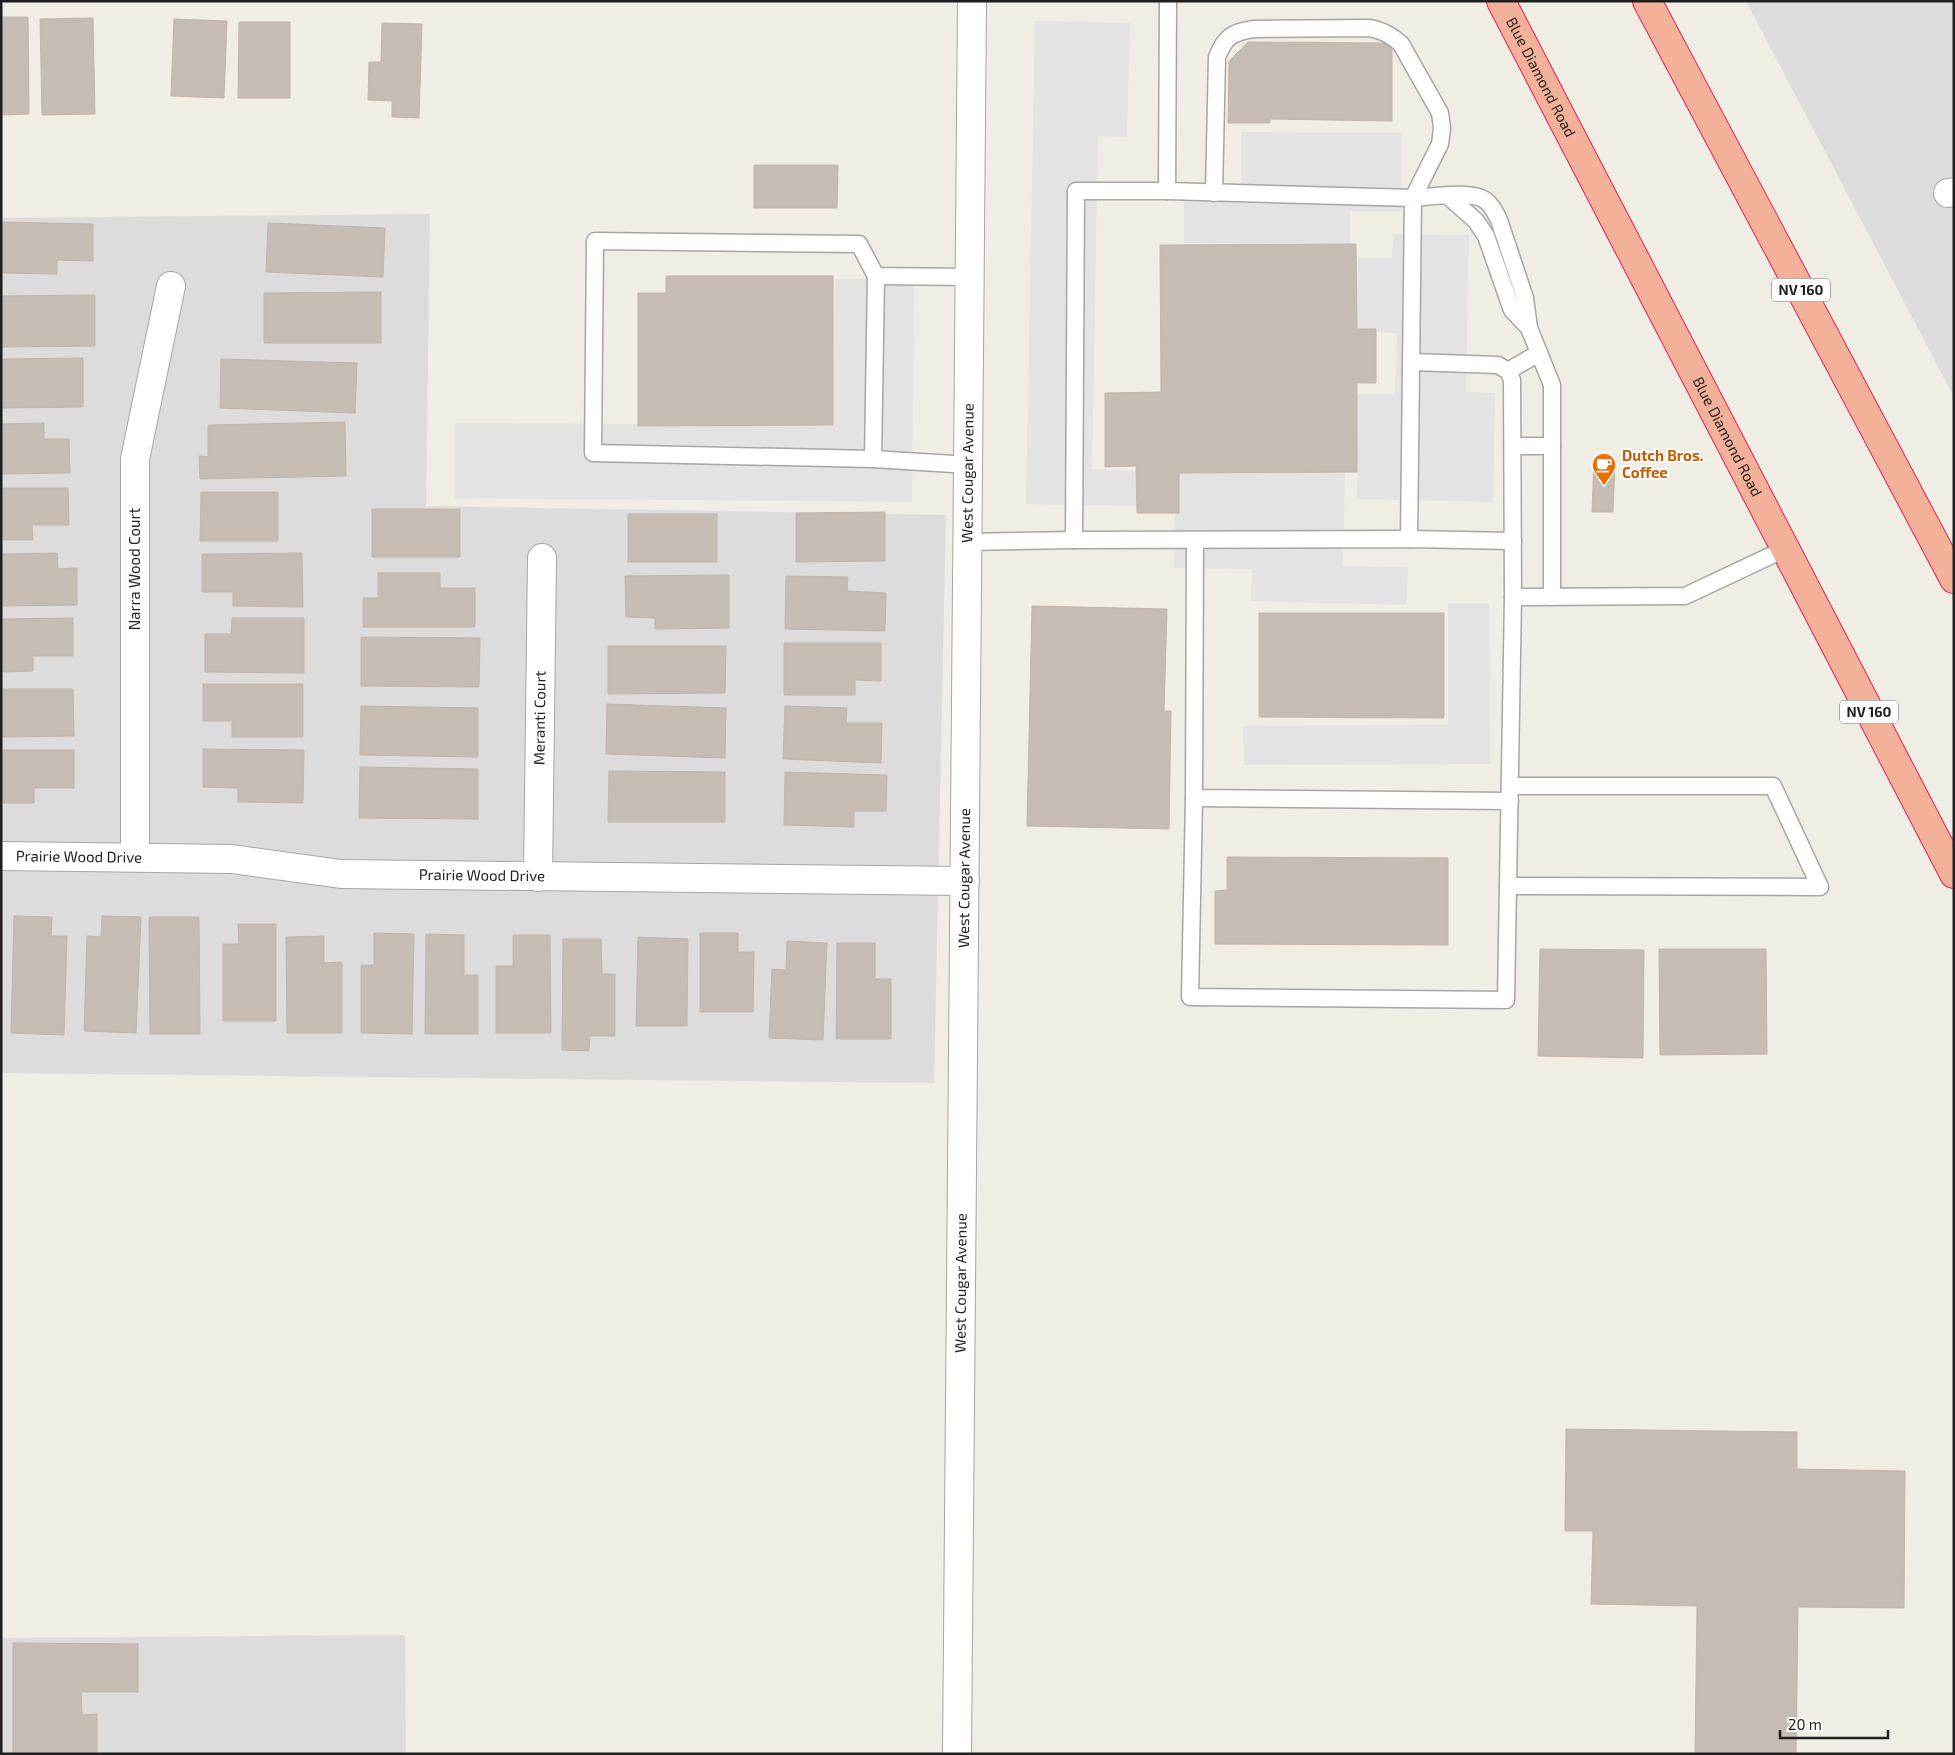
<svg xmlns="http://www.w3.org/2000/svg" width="1955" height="1755" font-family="'Exo 2',sans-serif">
<rect width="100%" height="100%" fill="#f0ede5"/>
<g fill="#dddcdc">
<path d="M1746 1H1954V397Z"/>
<path d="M430 214 426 506 946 515 934 1083 1 1073V218Z"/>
<path d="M405 1635 406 1754H1V1638Z"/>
</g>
<g fill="#e3e3e3">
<path d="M1035 21 1130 23 1127 137 1098 136 1092 469 1137 471 1136 506 1026 504Z"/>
<path d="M1241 132 1401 133V211H1350V244L1184 243V189H1241Z"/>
<path d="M1393 234 1469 235 1466 392 1495 393 1493 502 1357 499 1358 394H1395L1397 333 1357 332 1358 258H1392Z"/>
<path d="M835 279H914L912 502 455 498V423L833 425Z"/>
<path d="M1176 470 1345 473 1343 566 1408 567 1407 605 1251 601 1252 569 1174 568Z"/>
<path d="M1448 603H1489L1490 764 1244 765 1243 726 1448 725Z"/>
</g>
<g fill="#c5bcb4" stroke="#c3b4a7">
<path d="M1 17H28L29 114 1 115Z"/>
<path d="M93 18 95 114 42 115 40 19Z"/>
<path d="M174 19 227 21 224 98 171 96Z"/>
<path d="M239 22H290V98H238Z"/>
<path d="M382 23 422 24 419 118 392 117V101L368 100 369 62H381Z"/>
<path d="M1248 42 1387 43 1392 48V121L1270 119V123H1228L1229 61Z"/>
<path d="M754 165H838L837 208H754Z"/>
<path d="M1 222 93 224V261L57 260V274L1 273Z"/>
<path d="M268 223 385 228 383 277 266 272Z"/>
<path d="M1356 244 1357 329H1376V383H1357V472L1179 473V513H1137L1136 466 1105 467V393L1161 392 1160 245Z"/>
<path d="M666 276H833V425L638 426V293H666Z"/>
<path d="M381 292V343H264V293Z"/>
<path d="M95 295V346L1 347V296Z"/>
<path d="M83 358V407L1 408V359Z"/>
<path d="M221 359 357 363 355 413 220 408Z"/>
<path d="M345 422 346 476 200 479 199 456 208 457V425Z"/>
<path d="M44 423V439H69L70 473 1 474V424Z"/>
<path d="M1594 459 1615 460 1613 512H1592Z"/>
<path d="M1 488H68L69 525H32L33 540H1Z"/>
<path d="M201 492H278V541H200Z"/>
<rect x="372" y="509" width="88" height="48"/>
<path d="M885 512V561L796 562V513Z"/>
<rect x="628" y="514" width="89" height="48"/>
<path d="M57 553 58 569 77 568V605L1 606V554Z"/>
<path d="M302 553 303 607 233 606V592H202V554Z"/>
<path d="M378 573H440V588H475V627H363V598H378Z"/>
<path d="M729 575V628L655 629V618L626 617 625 576Z"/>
<path d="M786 576 848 577 847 591 886 593 885 631 785 629Z"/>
<path d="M1032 606 1167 609 1164 711H1171L1169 829 1027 826Z"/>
<path d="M1259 613H1444V718L1259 717Z"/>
<path d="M73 618V656H33V671L1 672V619Z"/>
<path d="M232 618H304V673L205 672V634H231Z"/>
<path d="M361 637 480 638 479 687 361 686Z"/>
<path d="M784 643H881V681L855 680V695H784Z"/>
<path d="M608 646H726L725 693 608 694Z"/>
<path d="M203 684H303V737H232V721H203Z"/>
<path d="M1 689H73L74 736 1 737Z"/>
<path d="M607 704 726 708 725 758 606 754Z"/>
<path d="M361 706 478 708V757L360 755Z"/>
<path d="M785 706 847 708 846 723H882L881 763 783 759Z"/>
<path d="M203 749 304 750 303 803 238 802V788L203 787Z"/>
<path d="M1 750H74V788H34V803H1Z"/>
<path d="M360 767 478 769V819L359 818Z"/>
<path d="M609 771 725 772V822H608Z"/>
<path d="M785 772 887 775 886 811H854V827L784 825Z"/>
<path d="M1227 857 1448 858V945L1215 944V891L1227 890Z"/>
<path d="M14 916 52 917 51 936H67L64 1035 11 1033Z"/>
<path d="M102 916 141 917 136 1033 84 1031 87 936 101 937Z"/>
<path d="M149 917H199L200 1034H150Z"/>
<path d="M238 924H276V1021H223V944H239Z"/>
<path d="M374 933 414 934 412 1034 361 1033V965H374Z"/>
<path d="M700 933H738V952H754L753 1012H700Z"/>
<path d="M426 934 464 935V975H478V1034H425Z"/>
<path d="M513 935H550L551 1033H496V966H513Z"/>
<path d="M324 936V963L342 962V1033H287L286 937Z"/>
<path d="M638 937 688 939 687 1026H636Z"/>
<path d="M563 939H601L602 974H615V1036H590L589 1051 562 1050Z"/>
<path d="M787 941 827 943 823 1040 769 1038 772 969 786 970Z"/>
<path d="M837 943H875V979H891V1039H836Z"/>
<path d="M1540 949 1644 950 1643 1058 1538 1056Z"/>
<path d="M1659 949H1766L1767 1054 1660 1055Z"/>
<path d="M1566 1429 1797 1432V1469L1905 1471 1904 1608 1798 1607 1796 1754H1695L1697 1606 1591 1604 1593 1531H1565Z"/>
<path d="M13 1643 138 1644V1692H81L82 1715 97 1714V1754H13Z"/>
</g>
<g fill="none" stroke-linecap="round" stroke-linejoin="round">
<defs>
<g id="service">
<path d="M1168 1 1167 191 1413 198 1409 539"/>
<path d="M1167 191H1076L1074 540 1409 539 1513 541"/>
<path d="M1214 193 1217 57C1225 37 1232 32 1254 29L1370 28C1383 31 1391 35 1401 44L1440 113 1442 128 1440 144 1413 198C1430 197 1471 190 1485 200 1492 205 1495 212 1499 220L1525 298 1529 328 1552 385V597"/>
<path d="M1448 196 1476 221 1486 236 1512 310 1529 328"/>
<path d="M1412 362 1498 365 1508 371 1512 380 1513 597 1685 596 1785 549"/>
<path d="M1508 371 1539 353"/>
<path d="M1513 446H1552"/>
<path d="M873 459 876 276"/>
<path d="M969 465 873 459 593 453 595 241 859 244 876 276 971 277"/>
<path d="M1195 540 1194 798 1510 801"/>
<path d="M968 542 1074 540"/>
<path d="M1194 798 1190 997 1506 1000 1513 597"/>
<path d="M1508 886 1820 887 1773 786H1510"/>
</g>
<g id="minor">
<path d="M1948 193 1954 192"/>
<path id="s1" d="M1 856 232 859 341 874 965 881"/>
<path d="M135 857V459L171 286"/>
<path id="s2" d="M538 877 542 558"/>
<path id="s3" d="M957 1754 972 1"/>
</g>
<g id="trunk">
<path id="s4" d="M1501 1 1954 874"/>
<path d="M1647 1 1954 579"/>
</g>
</defs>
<use href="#service" stroke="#a6a6a6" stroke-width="19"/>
<use href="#minor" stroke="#a6a6a6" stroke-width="30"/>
<use href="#trunk" stroke="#e21f5b" stroke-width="30"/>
<use href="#service" stroke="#fff" stroke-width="16"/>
<use href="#minor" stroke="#fff" stroke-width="28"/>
<use href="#trunk" stroke="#f4b19a" stroke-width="28"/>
</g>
<defs>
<symbol id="cafe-pin" viewBox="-11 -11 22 30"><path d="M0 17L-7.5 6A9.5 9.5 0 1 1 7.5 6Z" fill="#e8710a" stroke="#fff"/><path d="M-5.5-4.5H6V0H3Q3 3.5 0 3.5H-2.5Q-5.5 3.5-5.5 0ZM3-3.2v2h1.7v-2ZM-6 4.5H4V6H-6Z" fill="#fff"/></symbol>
</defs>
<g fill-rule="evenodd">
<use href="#cafe-pin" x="1590" y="451" width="28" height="38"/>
</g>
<g text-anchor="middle" stroke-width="4" stroke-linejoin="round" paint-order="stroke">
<g fill="#fff" stroke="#626262" stroke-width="1">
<rect x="1772" y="278.5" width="58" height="23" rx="4"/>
<rect x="1840" y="700.5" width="58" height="23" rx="4"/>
</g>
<g font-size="14" font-weight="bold" fill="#1f1f1f">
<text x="1801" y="295">NV 160</text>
<text x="1869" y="717">NV 160</text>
</g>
<g font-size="15" fill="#1f1f1f" stroke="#fff">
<text dy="5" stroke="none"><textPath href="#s4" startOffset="86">Blue Diamond Road</textPath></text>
<text dy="5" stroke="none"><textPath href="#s4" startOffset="491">Blue Diamond Road</textPath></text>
<text dy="5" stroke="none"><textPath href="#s3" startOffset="1281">West Cougar Avenue</textPath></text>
<text transform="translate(135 569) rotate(-90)" y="5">Narra Wood Court</text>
<text dy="5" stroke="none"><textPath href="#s2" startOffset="159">Meranti Court</textPath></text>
<text dy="5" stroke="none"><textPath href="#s1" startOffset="78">Prairie Wood Drive</textPath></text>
<text dy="5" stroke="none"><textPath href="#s1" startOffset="482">Prairie Wood Drive</textPath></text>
<text dy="5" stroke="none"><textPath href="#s3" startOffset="876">West Cougar Avenue</textPath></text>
<text dy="5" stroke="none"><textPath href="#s3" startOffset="471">West Cougar Avenue</textPath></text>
</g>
<g font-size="15" font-weight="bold" fill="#c56008" stroke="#fff" text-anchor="start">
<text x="1622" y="461">Dutch Bros.<tspan x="1622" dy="17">Coffee</tspan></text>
</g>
</g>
<rect width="1955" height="1755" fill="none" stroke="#1f1f1f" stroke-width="5"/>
<path d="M1780 1730v8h108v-8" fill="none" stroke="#1f1f1f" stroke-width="2.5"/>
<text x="1788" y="1730" font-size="15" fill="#1f1f1f" stroke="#ffffff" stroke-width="4" paint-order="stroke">20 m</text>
</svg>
